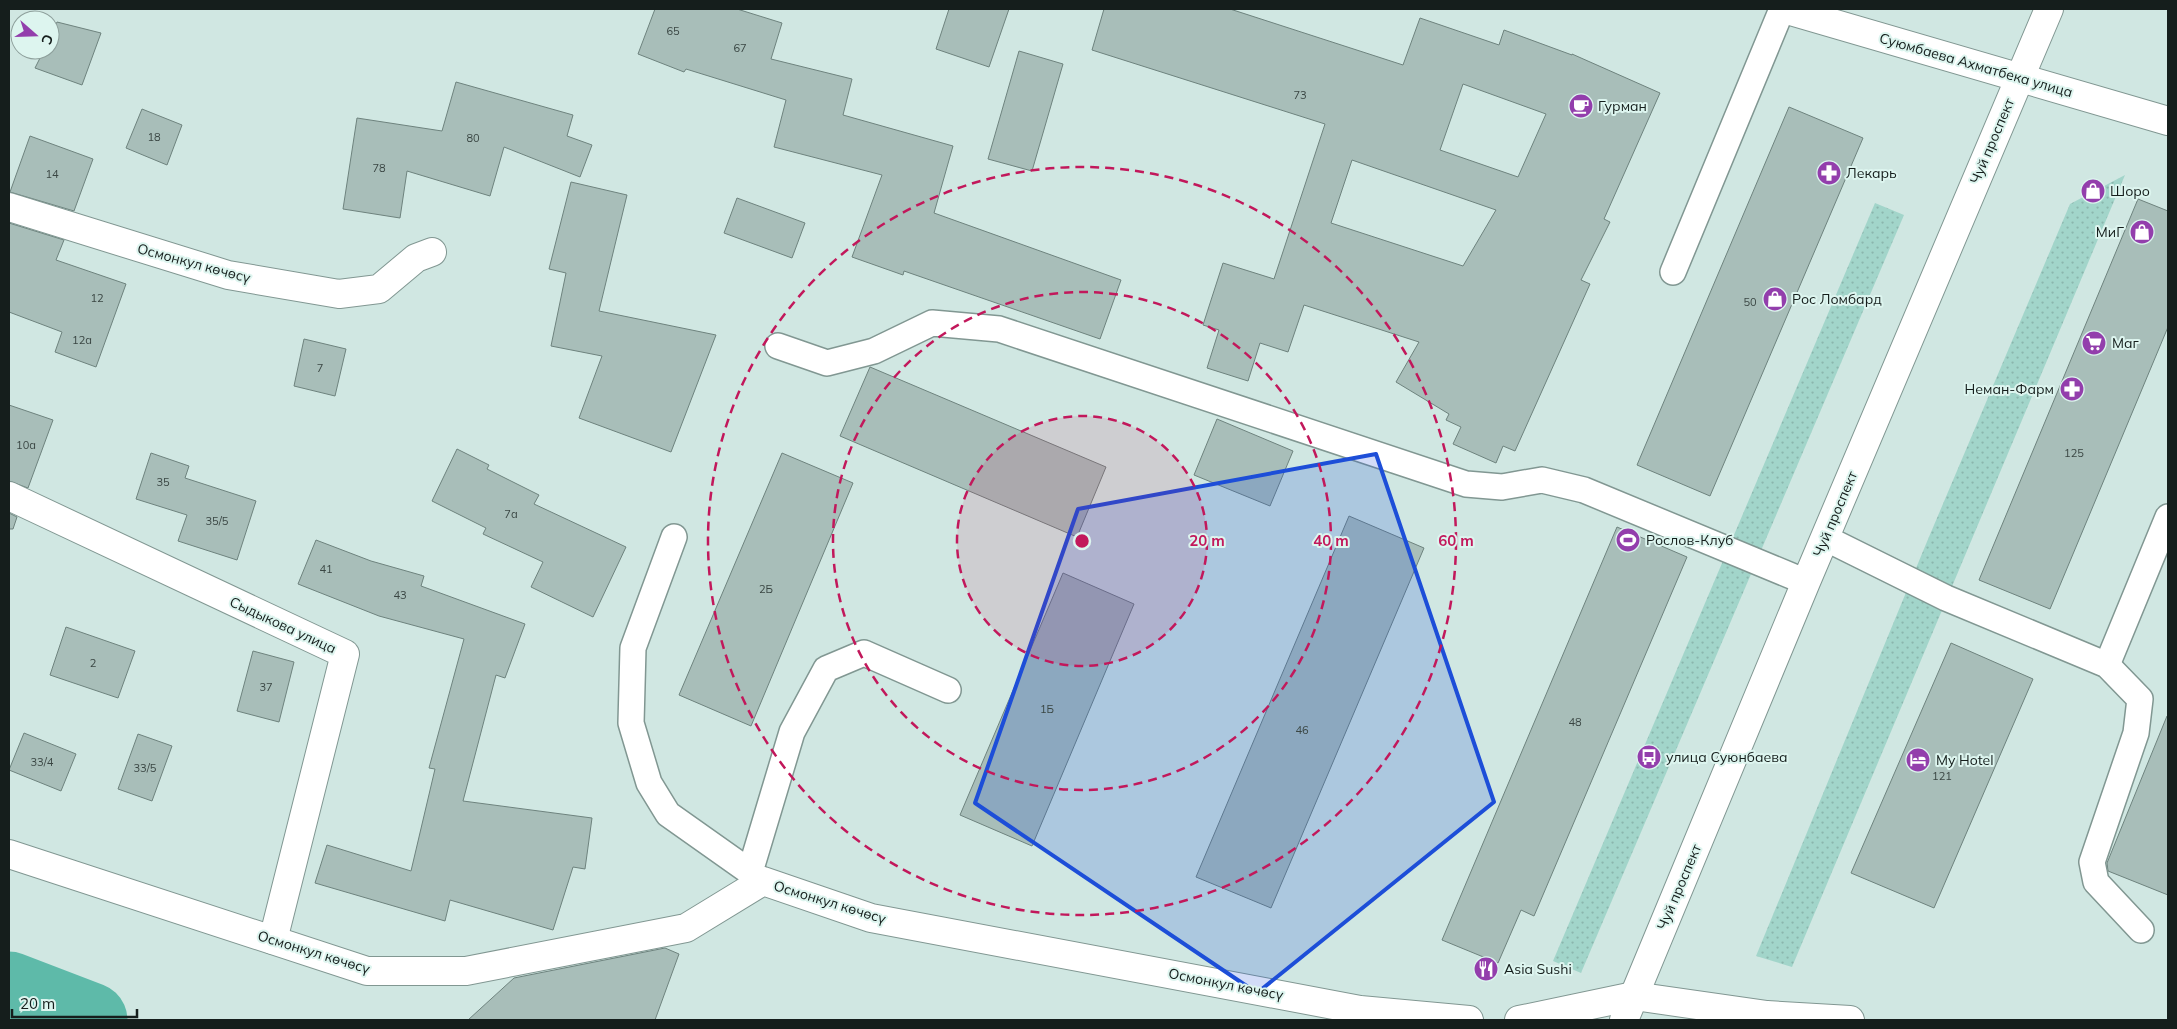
<svg xmlns="http://www.w3.org/2000/svg" width="2177" height="1029" font-family="Mulish,sans-serif">
<defs>
<pattern id="grass-dots" width="8" height="8" patternUnits="userSpaceOnUse" patternTransform="scale(1.25)"><rect width="8" height="8" fill="#a2d5ca"/><path d="M2 2h.1M6 6h.1" fill="none" stroke="#8bb6ad" stroke-width="1.8" stroke-linecap="round"/></pattern>
</defs>
<rect width="100%" height="100%" fill="#d0e7e2"/>
<g fill="url(#grass-dots)">
<path d="M2125 175 1792 967 1756 956 1926 544 2070 204Z"/>
<path d="M1875 203 1904 215 1581 973 1553 961Z"/>
</g>
<g fill="none" stroke-linecap="round" stroke-linejoin="round">
<path stroke="#5ebaa9" stroke-width="75" d="M9 989 90 1020"/>
</g>
<g fill="#a8beb9" stroke="#6e837e" fill-rule="evenodd">
<path d="M655 9H737L782 23 771 59 852 79 843 115 953 146 934 213 1121 280 1100 339 904 271 903 275 852 257 882 175 774 147 786 100 686 69 684 72 638 54Z"/>
<path d="M949 9H1009L989 67 936 49Z"/>
<path d="M1104 9H1230L1403 65 1420 18 1499 45 1504 30 1572 55V54L1660 93 1604 219 1610 222 1581 280 1590 284 1515 451 1503 446 1496 463 1453 444 1461 427 1446 420 1449 414 1396 382 1419 342 1304 305 1288 352 1260 343 1248 381 1207 368 1219 330 1203 325 1223 263 1274 279 1325 124 1092 50ZM1463 84 1546 114 1518 177 1440 150ZM1352 160 1496 210 1463 266 1331 223Z"/>
<path d="M57 22 101 33 82 85 35 68 44 50H50V37Z"/>
<path d="M1019 51 1063 64 1032 171 988 159Z"/>
<path d="M456 82 573 115 567 136 592 145 580 177 504 147 490 196 407 171 400 218 343 209 357 118 442 131Z"/>
<path d="M1789 107 1863 138 1710 496 1637 465Z"/>
<path d="M142 109 182 125 167 165 126 148Z"/>
<path d="M30 136 93 159 74 211 10 192Z"/>
<path d="M571 182 627 195 599 311 716 335 671 452 579 418 602 356 551 346 566 273 549 269Z"/>
<path d="M737 198 805 223 792 258 724 233Z"/>
<path d="M2138 199 2168 211V327L2050 609 1979 580Z"/>
<path d="M9 223 64 240 56 260 126 284 96 367 55 352 62 332 9 312Z"/>
<path d="M304 339 346 349 335 396 294 386Z"/>
<path d="M870 367 1106 467 1077 537 840 436Z"/>
<path d="M9 405 53 420 28 488 9 481Z"/>
<path d="M1217 419 1293 451 1270 506 1194 475Z"/>
<path d="M457 449 489 465 487 469 539 495 534 504 626 547 593 617 531 587 543 562 483 534 486 528 432 501Z"/>
<path d="M151 453 189 466 185 478 256 501 237 560 178 541 187 515 136 499Z"/>
<path d="M782 453 853 483 751 726 679 695Z"/>
<path d="M9 513 17 517 13 529H9Z"/>
<path d="M1349 516 1424 548 1271 908 1196 877Z"/>
<path d="M1617 527 1687 557 1534 916 1521 910 1498 963 1442 940Z"/>
<path d="M316 540 371 561 424 576 421 586 525 624 505 678 496 675 463 801 592 818 585 869 573 867 553 930 450 900 445 921 315 883 327 845 411 871 435 769 429 768 464 639 379 616 298 584Z"/>
<path d="M1063 573 1134 604 1032 846 960 815Z"/>
<path d="M66 627 135 651 118 698 50 675Z"/>
<path d="M1951 643 2033 679 1934 908 1851 873Z"/>
<path d="M253 651 294 662 279 722 237 711Z"/>
<path d="M2167 716H2168V895L2108 871 2107 863Z"/>
<path d="M24 733 76 754 61 791 9 770Z"/>
<path d="M138 734 172 746 152 801 118 789Z"/>
<path d="M665 948 679 954 655 1020H468L514 978Z"/>
</g>
<g fill="none" stroke-linecap="round" stroke-linejoin="round">
<defs>
<g id="lane">
<path d="M1673 272 1782 9"/>
<path d="M778 346 827 363 874 351 932 323 999 329 1466 484 1502 487 1542 480 1584 490 1806 582"/>
<path d="M674 537 633 648 631 723 649 783 668 814 750 872"/>
<path d="M1825 538 1946 598 2107 665 2140 699 2136 733 2092 862 2096 882 2141 930"/>
<path d="M2107 665 2168 517"/>
<path d="M763 881 750 872 792 732 826 669 864 653 948 690"/>
</g>
<g id="street">
<path d="M9 207 228 275 339 294 379 289 416 258 432 252"/>
<path d="M9 496 345 654 273 940"/>
<path d="M9 854 367 971H466L686 928 763 881 871 918 1360 1010 1469 1020"/>
<path d="M1519 1020 1634 996"/>
</g>
<g id="secondary">
<path d="M1784 9 2168 121"/>
<path d="M1634 996 1767 1015 1850 1020"/>
</g>
<path id="primary" d="M1624 1020 1806 582 2049 9"/>
</defs>
<use href="#lane" stroke="#819792" stroke-width="28"/>
<use href="#street" stroke="#819792" stroke-width="30"/>
<use href="#secondary" stroke="#819792" stroke-width="30"/>
<use href="#primary" stroke="#819792" stroke-width="30"/>
<use href="#lane" stroke="#fff" stroke-width="25"/>
<use href="#street" stroke="#fff" stroke-width="28"/>
<use href="#secondary" stroke="#fff" stroke-width="28"/>
<use href="#primary" stroke="#fff" stroke-width="28"/>
</g>
<path fill="#1d4ed8" fill-opacity="0.2" stroke="#1d4ed8" stroke-width="4" stroke-linejoin="round" d="M1376 454 1494 802 1257 993 975 803 1078 509Z"/>
<circle cx="1082" cy="541" r="125" fill="#c2185b" fill-opacity=".12"/>
<g fill="none" stroke="#c2185b" stroke-width="2.5" stroke-dasharray="9 6">
<circle cx="1082" cy="541" r="125"/>
<circle cx="1082" cy="541" r="249"/>
<circle cx="1082" cy="541" r="374"/>
</g>
<defs>
<symbol id="cafe-disc" viewBox="-11 -11 22 22"><circle r="9.5" fill="#933eac" stroke="#ddf5ef"/><path d="M-5.5-4.5H6V0H3Q3 3.5 0 3.5H-2.5Q-5.5 3.5-5.5 0ZM3-3.2v2h1.7v-2ZM-6 4.5H4V6H-6Z" fill="#fff"/></symbol>
<symbol id="pharmacy-disc" viewBox="-11 -11 22 22"><circle r="9.5" fill="#933eac" stroke="#ddf5ef"/><path d="M-2-6h4v4h4v4h-4v4h-4v-4h-4v-4h4Z" fill="#fff"/></symbol>
<symbol id="shop-disc" viewBox="-11 -11 22 22"><circle r="9.5" fill="#933eac" stroke="#ddf5ef"/><path d="M-5-2.5h2.3a2.7 3.5 0 0 1 5.4 0H5L5.5 6h-11ZM-1.5-2.5h3a1.5 2.3 0 0 0-3 0Z" fill="#fff"/></symbol>
<symbol id="supermarket-disc" viewBox="-11 -11 22 22"><circle r="9.5" fill="#933eac" stroke="#ddf5ef"/><path d="M-6-5.5h2.5l.6 2H6L4.5 2H-2.5L-4.4-4H-6ZM-1.5 3.2a1.3 1.3 0 1 0 .1 0ZM3 3.2a1.3 1.3 0 1 0 .1 0Z" fill="#fff"/></symbol>
<symbol id="stadium-disc" viewBox="-11 -11 22 22"><circle r="9.5" fill="#933eac" stroke="#ddf5ef"/><path d="M0-5a6.5 5 0 1 0 0 10a6.5 5 0 1 0 0-10ZM-3.5-1.8h7v3.6h-7Z" fill="#fff"/></symbol>
<symbol id="bus-disc" viewBox="-11 -11 22 22"><circle r="9.5" fill="#933eac" stroke="#ddf5ef"/><path d="M-5-6H5V4H4V6H2V4H-2V6H-4V4H-5ZM-3.5-4V0h7V-4ZM-3.5 1.2v1.5H-2V1.2ZM2 1.2v1.5H3.5V1.2Z" fill="#fff"/></symbol>
<symbol id="hotel-disc" viewBox="-11 -11 22 22"><circle r="9.5" fill="#933eac" stroke="#ddf5ef"/><path d="M-6-4.5h1.5V1H6V5H4.5V3h-9V5H-6ZM-4 0a1.8 1.8 0 1 1 3.6 0ZM.5 0V-2.5h3Q6-2.5 6 0Z" fill="#fff"/></symbol>
<symbol id="restaurant-disc" viewBox="-11 -11 22 22"><circle r="9.5" fill="#933eac" stroke="#ddf5ef"/><path d="M-5-6h1v4h1v-4h1v4h1v-4h1v5L-1.5 .5V6h-2V.5L-5-1ZM5-6V6H3V1.5H1.5Q1.5-4 5-6Z" fill="#fff"/></symbol>
</defs>
<g fill-rule="evenodd">
<use href="#cafe-disc" x="1567" y="92" width="28" height="28"/>
<use href="#pharmacy-disc" x="1815" y="159" width="28" height="28"/>
<use href="#shop-disc" x="2079" y="177" width="28" height="28"/>
<use href="#shop-disc" x="2128" y="218" width="28" height="28"/>
<use href="#shop-disc" x="1761" y="285" width="28" height="28"/>
<use href="#supermarket-disc" x="2080" y="329" width="28" height="28"/>
<use href="#pharmacy-disc" x="2058" y="375" width="28" height="28"/>
<use href="#stadium-disc" x="1614" y="526" width="28" height="28"/>
<use href="#bus-disc" x="1635" y="743" width="28" height="28"/>
<use href="#hotel-disc" x="1904" y="746" width="28" height="28"/>
<use href="#restaurant-disc" x="1472" y="955" width="28" height="28"/>
</g>
<g text-anchor="middle" stroke-width="4" stroke-linejoin="round" paint-order="stroke">
<g font-size="11" fill="#3a4643">
<text x="673" y="35">65</text>
<text x="740" y="52">67</text>
<text x="1300" y="99">73</text>
<text x="154" y="141">18</text>
<text x="473" y="142">80</text>
<text x="379" y="172">78</text>
<text x="52" y="178">14</text>
<text x="97" y="302">12</text>
<text x="1750" y="306">50</text>
<text x="82" y="344">12а</text>
<text x="320" y="372">7</text>
<text x="26" y="449">10а</text>
<text x="2074" y="457">125</text>
<text x="163" y="486">35</text>
<text x="511" y="518">7а</text>
<text x="217" y="525">35/5</text>
<text x="326" y="573">41</text>
<text x="766" y="593">2Б</text>
<text x="400" y="599">43</text>
<text x="93" y="667">2</text>
<text x="266" y="691">37</text>
<text x="1047" y="713">1Б</text>
<text x="1575" y="726">48</text>
<text x="1302" y="734">46</text>
<text x="42" y="766">33/4</text>
<text x="145" y="772">33/5</text>
<text x="1942" y="780">121</text>
</g>
<g font-size="14" fill="#151e1c" stroke="#ddf5ef">
<text transform="translate(1976 65) rotate(16)" y="5">Суюмбаева Ахматбека улица</text>
<text transform="translate(1992 141) rotate(-67)" y="5">Чуй проспект</text>
<text transform="translate(194 263) rotate(15)" y="5">Осмонкул көчөсү</text>
<text transform="translate(1835 514) rotate(-67)" y="5">Чуй проспект</text>
<text transform="translate(283 625) rotate(25)" y="5">Сыдыкова улица</text>
<text transform="translate(1679 887) rotate(-67)" y="5">Чуй проспект</text>
<text transform="translate(830 902) rotate(17)" y="5">Осмонкул көчөсү</text>
<text transform="translate(314 952) rotate(17)" y="5">Осмонкул көчөсү</text>
<text transform="translate(1226 984) rotate(11)" y="5">Осмонкул көчөсү</text>
</g>
<g font-size="14" fill="#151e1c" stroke="#ddf5ef" text-anchor="start">
<text x="1598" y="111">Гурман</text>
<text x="1846" y="178">Лекарь</text>
<text x="2110" y="196">Шоро</text>
<text x="2124" y="237" text-anchor="end">МиГ</text>
<text x="1792" y="304">Рос Ломбард</text>
<text x="2112" y="348">Маг</text>
<text x="2054" y="394" text-anchor="end">Неман-Фарм</text>
<text x="1646" y="545">Рослов-Клуб</text>
<text x="1666" y="762">улица Суюнбаева</text>
<text x="1936" y="765">My Hotel</text>
<text x="1504" y="974">Asia Sushi</text>
</g>
</g>
<circle cx="1082" cy="541" r="8" fill="#c2185b" stroke="#ddf5ef" stroke-width="2.5"/>
<g font-size="15" text-anchor="middle" font-weight="bold" fill="#c2185b" stroke="#ddf5ef" stroke-width="4" stroke-linejoin="round" paint-order="stroke">
<text x="1207" y="546">20 m</text>
<text x="1331" y="546">40 m</text>
<text x="1456" y="546">60 m</text>
</g>
<rect width="2177" height="1029" fill="none" stroke="#151e1c" stroke-width="20"/>
<g transform="translate(35 35) rotate(110)"><circle r="24" fill="#ddf5ef" stroke="#8d9f9b"/>
<path d="M0-4L9 19L0 12L-9 19Z" fill="#933eac"/>
<text y="-8" font-size="14" font-weight="bold" text-anchor="middle" fill="#151e1c">С</text>
</g>
<path d="M12 1009v8h125v-8" fill="none" stroke="#151e1c" stroke-width="2.5"/>
<text x="20" y="1009" font-size="15" fill="#151e1c" stroke="#ddf5ef" stroke-width="4" paint-order="stroke">20 m</text>
</svg>
